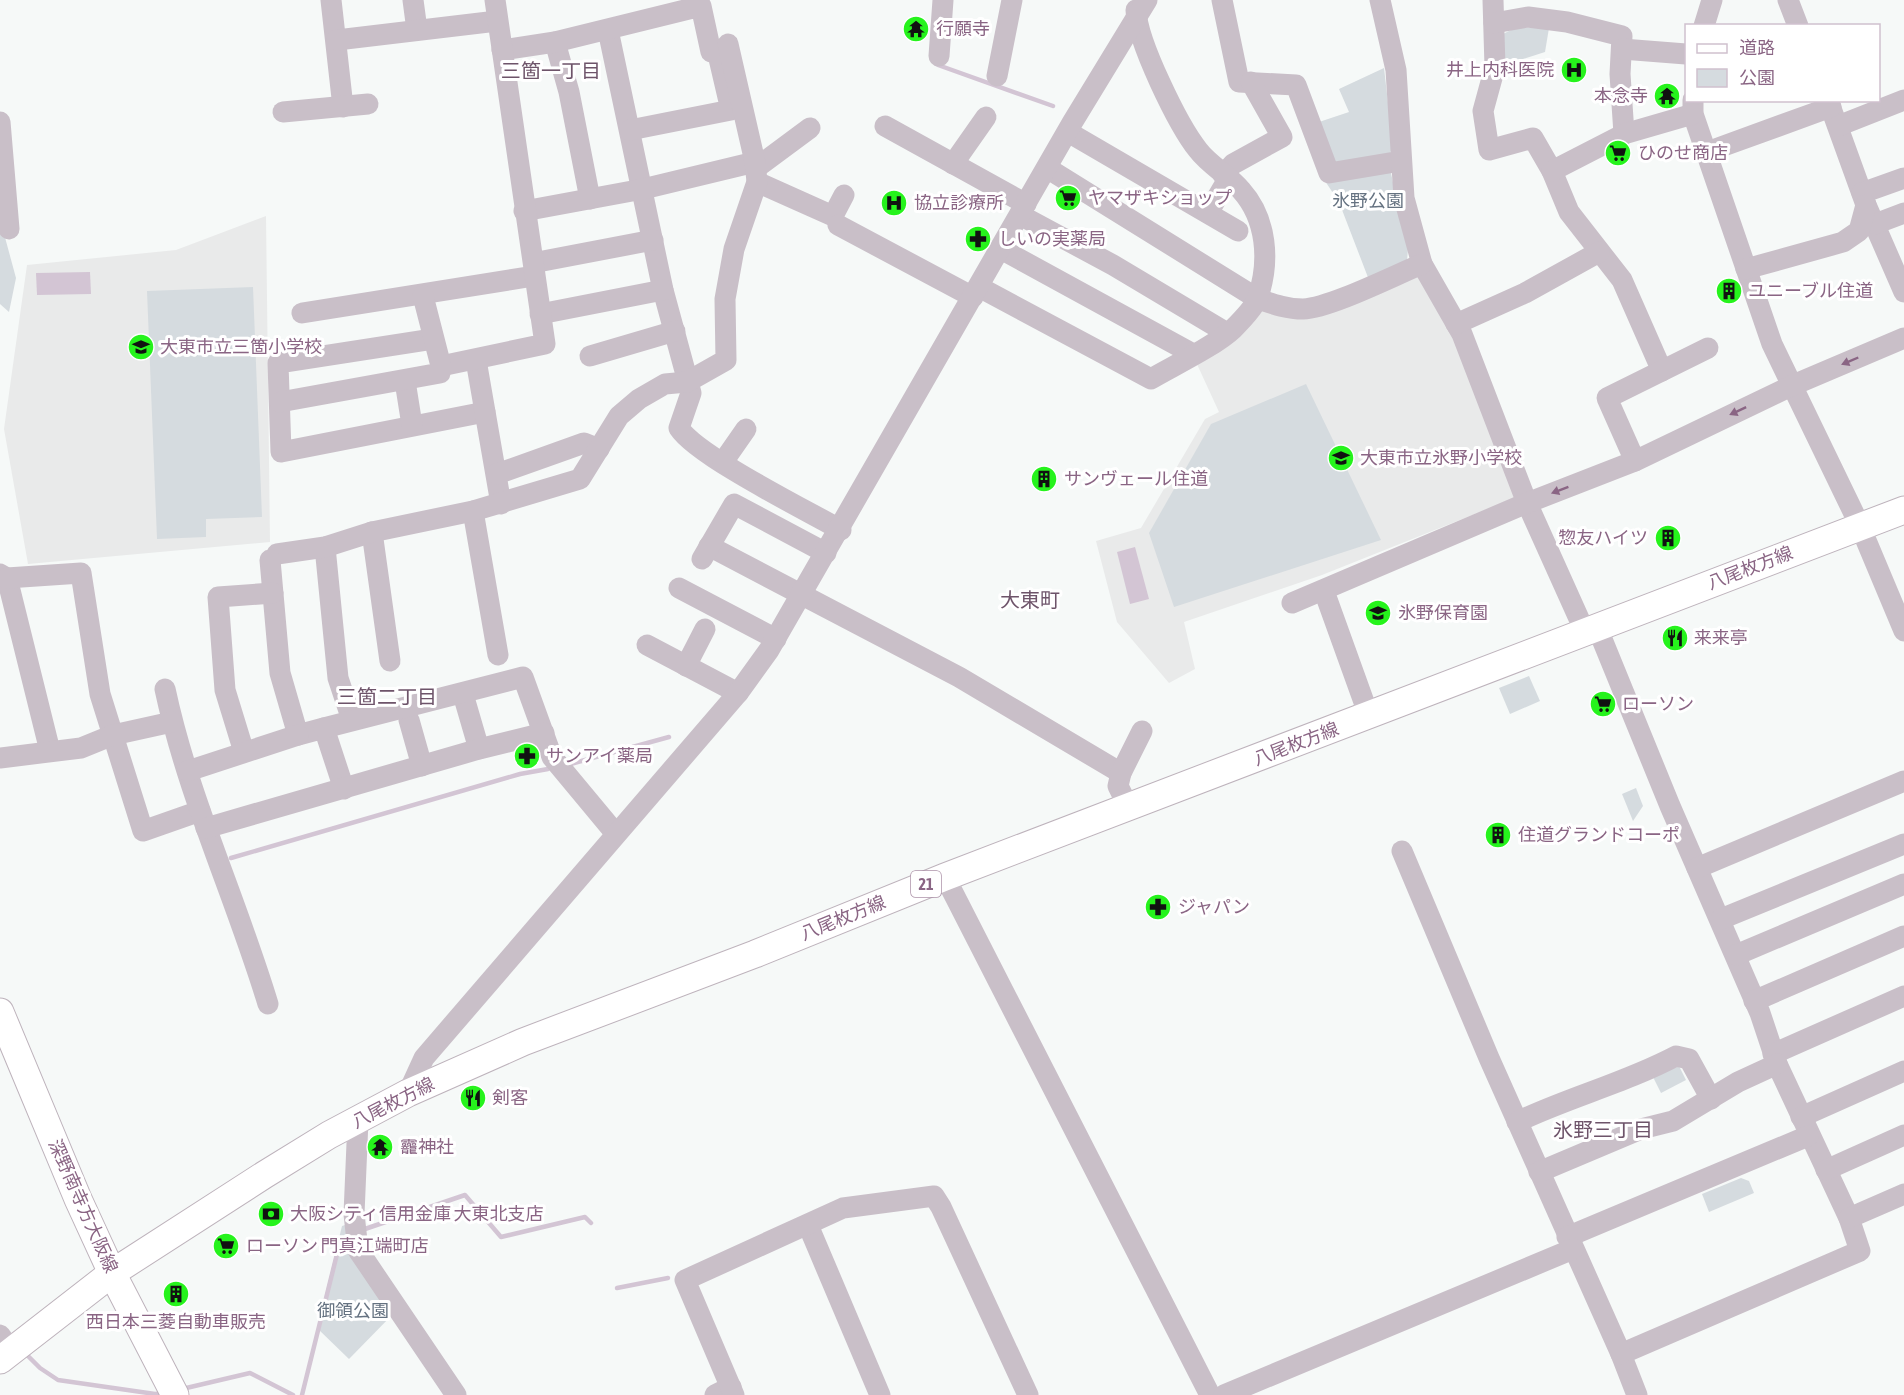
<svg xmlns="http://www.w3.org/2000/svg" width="1904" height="1395" font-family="'Asap Condensed','Noto Sans JP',sans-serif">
<rect width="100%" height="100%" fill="#f6f9f8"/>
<g fill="#e9eaea">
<path d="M266 216 270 542 28 564 4 429 27 265 176 250Z"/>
<path d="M1420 275 1456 343 1515 498 1322 575 1184 622 1195 669 1169 683 1117 622 1096 541 1141 528 1205 419 1219 412 1196 362 1263 309Z"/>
</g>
<g fill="#d5dbdf">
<path d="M1517 27 1549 28 1545 52 1504 65 1499 36Z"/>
<path d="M1384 68 1393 146 1388 158 1332 166 1316 123 1349 112 1339 89Z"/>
<path d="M1390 169 1408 249 1407 261 1369 280 1339 202 1323 178Z"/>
<path d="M0 198 3 230 16 278 9 312 0 304Z"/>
<path d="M253 287 262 517 206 519V537L157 539 147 291Z"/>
<path d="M1306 384 1381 540 1174 607 1149 533 1211 424Z"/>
<path d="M1529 676 1540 701 1510 714 1499 688Z"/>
<path d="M1636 788 1643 806 1633 821 1622 794Z"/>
<path d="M1679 1066 1686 1080 1661 1093 1653 1077Z"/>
<path d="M1741 1178 1749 1181 1754 1193 1709 1212 1702 1194Z"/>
<path d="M348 1224 393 1314 349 1359 317 1328 342 1226Z"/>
</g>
<g fill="#d3c5d4">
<path d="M90 272 91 294 37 295 36 273Z"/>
<path d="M1135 547 1149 599 1130 604 1117 552Z"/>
</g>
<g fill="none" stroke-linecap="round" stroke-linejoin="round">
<g stroke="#d3c5d4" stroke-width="4.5">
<path d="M938 65 1053 106"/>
<path d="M567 765 669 737"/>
<path d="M231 858 520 774 548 769"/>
<path d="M362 1230 465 1195 501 1237 585 1217 591 1223"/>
<path d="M617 1288 668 1278"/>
<path d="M25 1353 40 1368 58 1380 155 1394 165 1393"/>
<path d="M182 1389 250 1373 293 1395"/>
<path d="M302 1395 339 1246 349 1235"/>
</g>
<defs>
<g id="major">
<path d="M0 1012 78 1199 112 1273 175 1395"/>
<path d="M0 1360 112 1273 264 1175 329 1135 408 1093 523 1042 755 954 945 877 1904 510"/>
</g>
</defs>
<use href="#major" stroke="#beb3bc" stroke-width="29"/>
<g stroke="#c9bfc8" stroke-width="21">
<path d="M331 0 343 107"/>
<path d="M413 0 417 30"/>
<path d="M1222 0 1239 82 1296 85 1329 173 1401 161"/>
<path d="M1380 0 1396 70 1404 198 1422 264 1462 334 1527 503 1585 632"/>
<path d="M1493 0 1495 67 1483 111 1489 150 1533 138 1552 171 1569 212 1622 280 1662 371"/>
<path d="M1788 0 1798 26"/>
<path d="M1494 23 1528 17 1567 22 1622 36 1620 74 1624 134"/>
<path d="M1704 26 1712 0"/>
<path d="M608 30 663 290 691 393 679 428C697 456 806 510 841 530"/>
<path d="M337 40 497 21"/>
<path d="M555 42 569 92 590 199"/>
<path d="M1622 49 1686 54"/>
<path d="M502 50 555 42 701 6 711 52 717 50 731 110 630 130"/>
<path d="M939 56 943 0"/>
<path d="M997 76 1012 0"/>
<path d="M1693 100V114L1772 344 1860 526 1904 631"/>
<path d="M1828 100 1866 205 1904 292"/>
<path d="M283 112 368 104"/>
<path d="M0 122 9 229"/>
<path d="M885 126 1026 204"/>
<path d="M1838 126 1904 100"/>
<path d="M1068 132 1238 231"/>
<path d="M1707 152 1831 107"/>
<path d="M953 164 986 117"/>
<path d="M756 168 810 128"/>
<path d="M1047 168 1258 299C1273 304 1287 309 1303 309 1330 308 1395 275 1422 264"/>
<path d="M1552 171 1624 134 1693 114"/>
<path d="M1223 175 1233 164 1282 137 1251 82"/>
<path d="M757 182 833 216 844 195"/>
<path d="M1862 193 1904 178"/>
<path d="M524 211 643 189 755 162"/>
<path d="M1208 213 1228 179"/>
<path d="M1020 215 1113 265 1227 333"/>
<path d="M1875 224 1904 213"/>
<path d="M838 225 973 297"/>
<path d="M1001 249 1193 354"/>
<path d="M543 261 653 240"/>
<path d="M1746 269 1843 242 1859 231 1866 205"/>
<path d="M979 287 1151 379C1173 366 1215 346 1233 329 1240 322 1255 307 1258 297 1270 261 1267 219 1241 190 1229 175 1210 166 1198 150 1178 125 1137 41 1136 10"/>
<path d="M302 313 534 276"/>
<path d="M540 314 663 290"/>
<path d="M1456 324 1525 293 1599 252"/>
<path d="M433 339 278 363 281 452 485 412"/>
<path d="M590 356 675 331"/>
<path d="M476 360 501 504"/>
<path d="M441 366 545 344 495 0"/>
<path d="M405 381 412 425"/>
<path d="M280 402 440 373 441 366 423 296"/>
<path d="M1635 461 1607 398 1708 348"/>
<path d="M723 462 746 429"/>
<path d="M497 474 584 443 599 449"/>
<path d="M473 511 498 655"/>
<path d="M372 532 390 661"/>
<path d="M709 546 959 677 1121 773"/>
<path d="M325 547 338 678 352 720"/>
<path d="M277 554 325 547 372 532 473 511 580 479 619 416 639 399 665 384 687 382 726 360 725 299 734 249 757 182 755 162 728 44"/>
<path d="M702 559 734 504 826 553"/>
<path d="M270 560 280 673 298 735 324 728 344 789"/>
<path d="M0 574 7 578 50 751"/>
<path d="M7 578 81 573 100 694 143 831 200 811"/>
<path d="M679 588 776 639"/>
<path d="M1324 591 1369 716"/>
<path d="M1292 603 1527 503 1635 461 1791 386 1904 338"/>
<path d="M1597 627 1670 806 1760 1013 1777 1064 1849 1218 1860 1251 1621 1354 1637 1395"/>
<path d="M647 645 738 693"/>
<path d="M686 666 705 629"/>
<path d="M165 689C188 797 236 898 268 1004"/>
<path d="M465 701 479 749"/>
<path d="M409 720 422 766"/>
<path d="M324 728 523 677 552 757 616 834"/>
<path d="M244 752 225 690 218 597 273 593"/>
<path d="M0 758 81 748 113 735 172 722"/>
<path d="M188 771 298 735"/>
<path d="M1129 808 1118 786 1121 773 1142 731"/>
<path d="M206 828 479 749 544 733"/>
<path d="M1402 851 1489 1058 1621 1354"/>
<path d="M1697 868 1904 781"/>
<path d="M945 877 1210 1395"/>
<path d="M1721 919 1904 844"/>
<path d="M1736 955 1904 884"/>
<path d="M1754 1001 1904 936"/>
<path d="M1773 1054 1904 996"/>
<path d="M408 1093 424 1058 738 693 769 650 1072 123 1147 0"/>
<path d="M1801 1117 1904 1071"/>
<path d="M358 1120 354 1214 358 1250 456 1395"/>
<path d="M1517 1122C1569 1097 1625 1083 1676 1056L1689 1059 1711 1099"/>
<path d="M1826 1170 1904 1135"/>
<path d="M1539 1172 1641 1129 1673 1121 1738 1082 1777 1064"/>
<path d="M1849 1218 1904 1194"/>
<path d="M808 1225 880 1395"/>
<path d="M1567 1237 1808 1136"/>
<path d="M0 1335 12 1352"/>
<path d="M715 1395 731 1387"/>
<path d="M734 1395 685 1280 843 1208 934 1196 941 1207 1028 1395"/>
<path d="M1224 1395 1573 1249"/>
</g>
<use href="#major" stroke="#fff" stroke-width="27"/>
</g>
<defs><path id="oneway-solid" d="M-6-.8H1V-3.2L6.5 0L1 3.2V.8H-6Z" transform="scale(1.5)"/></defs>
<g fill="#8a6584">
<use href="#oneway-solid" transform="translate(1850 361) rotate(157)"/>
<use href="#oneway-solid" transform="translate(1738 411) rotate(155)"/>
<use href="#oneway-solid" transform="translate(1560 490) rotate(159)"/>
</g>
<defs>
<symbol id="temple-disc" viewBox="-11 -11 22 22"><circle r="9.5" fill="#26f31c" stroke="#fff"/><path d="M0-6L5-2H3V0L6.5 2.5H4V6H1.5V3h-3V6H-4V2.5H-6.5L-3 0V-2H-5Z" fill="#111"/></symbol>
<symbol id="hospital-disc" viewBox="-11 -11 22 22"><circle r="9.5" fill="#26f31c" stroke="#fff"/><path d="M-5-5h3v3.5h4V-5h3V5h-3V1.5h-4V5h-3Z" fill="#111"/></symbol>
<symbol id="supermarket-disc" viewBox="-11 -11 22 22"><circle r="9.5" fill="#26f31c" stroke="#fff"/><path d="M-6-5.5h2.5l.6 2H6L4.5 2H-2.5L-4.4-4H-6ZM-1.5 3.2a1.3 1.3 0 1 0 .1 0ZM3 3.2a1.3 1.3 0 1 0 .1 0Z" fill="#111"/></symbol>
<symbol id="pharmacy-disc" viewBox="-11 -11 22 22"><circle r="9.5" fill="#26f31c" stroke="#fff"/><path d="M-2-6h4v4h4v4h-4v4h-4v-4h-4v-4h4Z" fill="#111"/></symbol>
<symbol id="building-disc" viewBox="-11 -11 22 22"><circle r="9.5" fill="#26f31c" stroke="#fff"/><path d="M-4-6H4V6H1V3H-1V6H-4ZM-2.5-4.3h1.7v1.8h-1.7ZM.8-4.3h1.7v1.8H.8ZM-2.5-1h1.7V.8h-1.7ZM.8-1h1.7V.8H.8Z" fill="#111"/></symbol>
<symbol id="school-disc" viewBox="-11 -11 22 22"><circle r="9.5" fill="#26f31c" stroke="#fff"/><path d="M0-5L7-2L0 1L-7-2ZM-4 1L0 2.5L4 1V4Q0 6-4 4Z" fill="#111"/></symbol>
<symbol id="restaurant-disc" viewBox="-11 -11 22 22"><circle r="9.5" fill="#26f31c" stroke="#fff"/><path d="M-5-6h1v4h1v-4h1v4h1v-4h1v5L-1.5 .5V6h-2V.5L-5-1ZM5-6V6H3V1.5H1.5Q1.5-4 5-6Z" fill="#111"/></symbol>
<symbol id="bank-disc" viewBox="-11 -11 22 22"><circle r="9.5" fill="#26f31c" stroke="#fff"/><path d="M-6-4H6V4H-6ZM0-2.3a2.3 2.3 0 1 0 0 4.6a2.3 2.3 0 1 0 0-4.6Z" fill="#111"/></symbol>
</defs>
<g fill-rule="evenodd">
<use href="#temple-disc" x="901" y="14" width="30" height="30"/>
<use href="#hospital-disc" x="1559" y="55" width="30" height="30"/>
<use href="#temple-disc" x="1652" y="81" width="30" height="30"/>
<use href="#supermarket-disc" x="1603" y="138" width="30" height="30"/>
<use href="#supermarket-disc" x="1053" y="183" width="30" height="30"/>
<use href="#hospital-disc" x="879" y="188" width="30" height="30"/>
<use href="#pharmacy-disc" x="963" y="224" width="30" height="30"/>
<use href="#building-disc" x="1714" y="276" width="30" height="30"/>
<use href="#school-disc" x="126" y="332" width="30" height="30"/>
<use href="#school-disc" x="1326" y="443" width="30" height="30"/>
<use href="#building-disc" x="1029" y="464" width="30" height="30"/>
<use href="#building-disc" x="1653" y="523" width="30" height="30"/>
<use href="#school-disc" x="1363" y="598" width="30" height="30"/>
<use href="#restaurant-disc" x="1660" y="623" width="30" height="30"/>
<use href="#supermarket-disc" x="1588" y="689" width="30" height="30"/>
<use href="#pharmacy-disc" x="512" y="741" width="30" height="30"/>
<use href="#building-disc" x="1483" y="820" width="30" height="30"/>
<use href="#pharmacy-disc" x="1143" y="892" width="30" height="30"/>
<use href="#restaurant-disc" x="458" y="1083" width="30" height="30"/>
<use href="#temple-disc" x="365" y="1132" width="30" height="30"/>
<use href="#bank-disc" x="256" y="1199" width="30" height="30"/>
<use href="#supermarket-disc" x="211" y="1231" width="30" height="30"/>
<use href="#building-disc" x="161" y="1279" width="30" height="30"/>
</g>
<g text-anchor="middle" stroke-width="6" stroke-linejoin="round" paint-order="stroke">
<rect fill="#fff" stroke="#ad93a9" stroke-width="1.5" x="911" y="871" width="30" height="26" rx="4.5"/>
<g font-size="16" font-weight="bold" fill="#8a6584">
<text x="926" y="890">21</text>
</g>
<g font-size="18" fill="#8a6584" stroke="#fff" text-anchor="start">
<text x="936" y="35">行願寺</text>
<text x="1554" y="76" text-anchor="end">井上内科医院</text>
<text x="1648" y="102" text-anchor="end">本念寺</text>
<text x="1638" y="159">ひのせ商店</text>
<text x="1088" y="204">ヤマザキショップ</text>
<text x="914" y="209">協立診療所</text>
<text x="998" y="245">しいの実薬局</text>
<text x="1748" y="297">ユニーブル住道</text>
<text x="160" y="353">大東市立三箇小学校</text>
<text x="1360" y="464">大東市立氷野小学校</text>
<text x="1064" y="485">サンヴェール住道</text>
<text x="1648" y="544" text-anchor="end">惣友ハイツ</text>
<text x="1398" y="619">氷野保育園</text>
<text x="1694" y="644">来来亭</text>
<text x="1622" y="710">ローソン</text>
<text x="546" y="762">サンアイ薬局</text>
<text x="1518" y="841">住道グランドコーポ</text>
<text x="1178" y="913">ジャパン</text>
<text x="492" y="1104">剣客</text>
<text x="400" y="1153">龗神社</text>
<text x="290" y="1220">大阪シティ信用金庫 大東北支店</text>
<text x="246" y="1252">ローソン 門真江端町店</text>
<text x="176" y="1328" text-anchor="middle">西日本三菱自動車販売</text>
</g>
<g font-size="18" fill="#657281" stroke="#fff">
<text x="1368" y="207">氷野公園</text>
<text x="353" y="1317">御領公園</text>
</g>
<g font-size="18" fill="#8a6584" stroke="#fff">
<text transform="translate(1750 568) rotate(-21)" y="6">八尾枚方線</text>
<text transform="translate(1296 744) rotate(-21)" y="6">八尾枚方線</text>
<text transform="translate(843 918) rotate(-22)" y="6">八尾枚方線</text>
<text transform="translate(393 1103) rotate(-27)" y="6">八尾枚方線</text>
<text transform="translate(83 1206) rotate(66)" y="6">深野南寺方大阪線</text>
</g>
<g font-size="20" fill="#6e546a" stroke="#fff">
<text x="551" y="78">三箇一丁目</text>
<text x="1030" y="607">大東町</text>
<text x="387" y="704">三箇二丁目</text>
<text x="1603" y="1137">氷野三丁目</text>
</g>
</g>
<rect x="1685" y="24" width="195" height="78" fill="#ffffff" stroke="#d0c1ce" stroke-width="1.5"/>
<rect x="1697" y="44" width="30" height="9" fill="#ffffff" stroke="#d0c1ce" stroke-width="1.5"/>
<text x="1739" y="54" font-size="18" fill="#8a6584">道路</text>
<rect x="1697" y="69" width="30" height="18" fill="#d5dbdf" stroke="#d0c1ce" stroke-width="1.5"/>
<text x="1739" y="84" font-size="18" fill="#8a6584">公園</text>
</svg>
